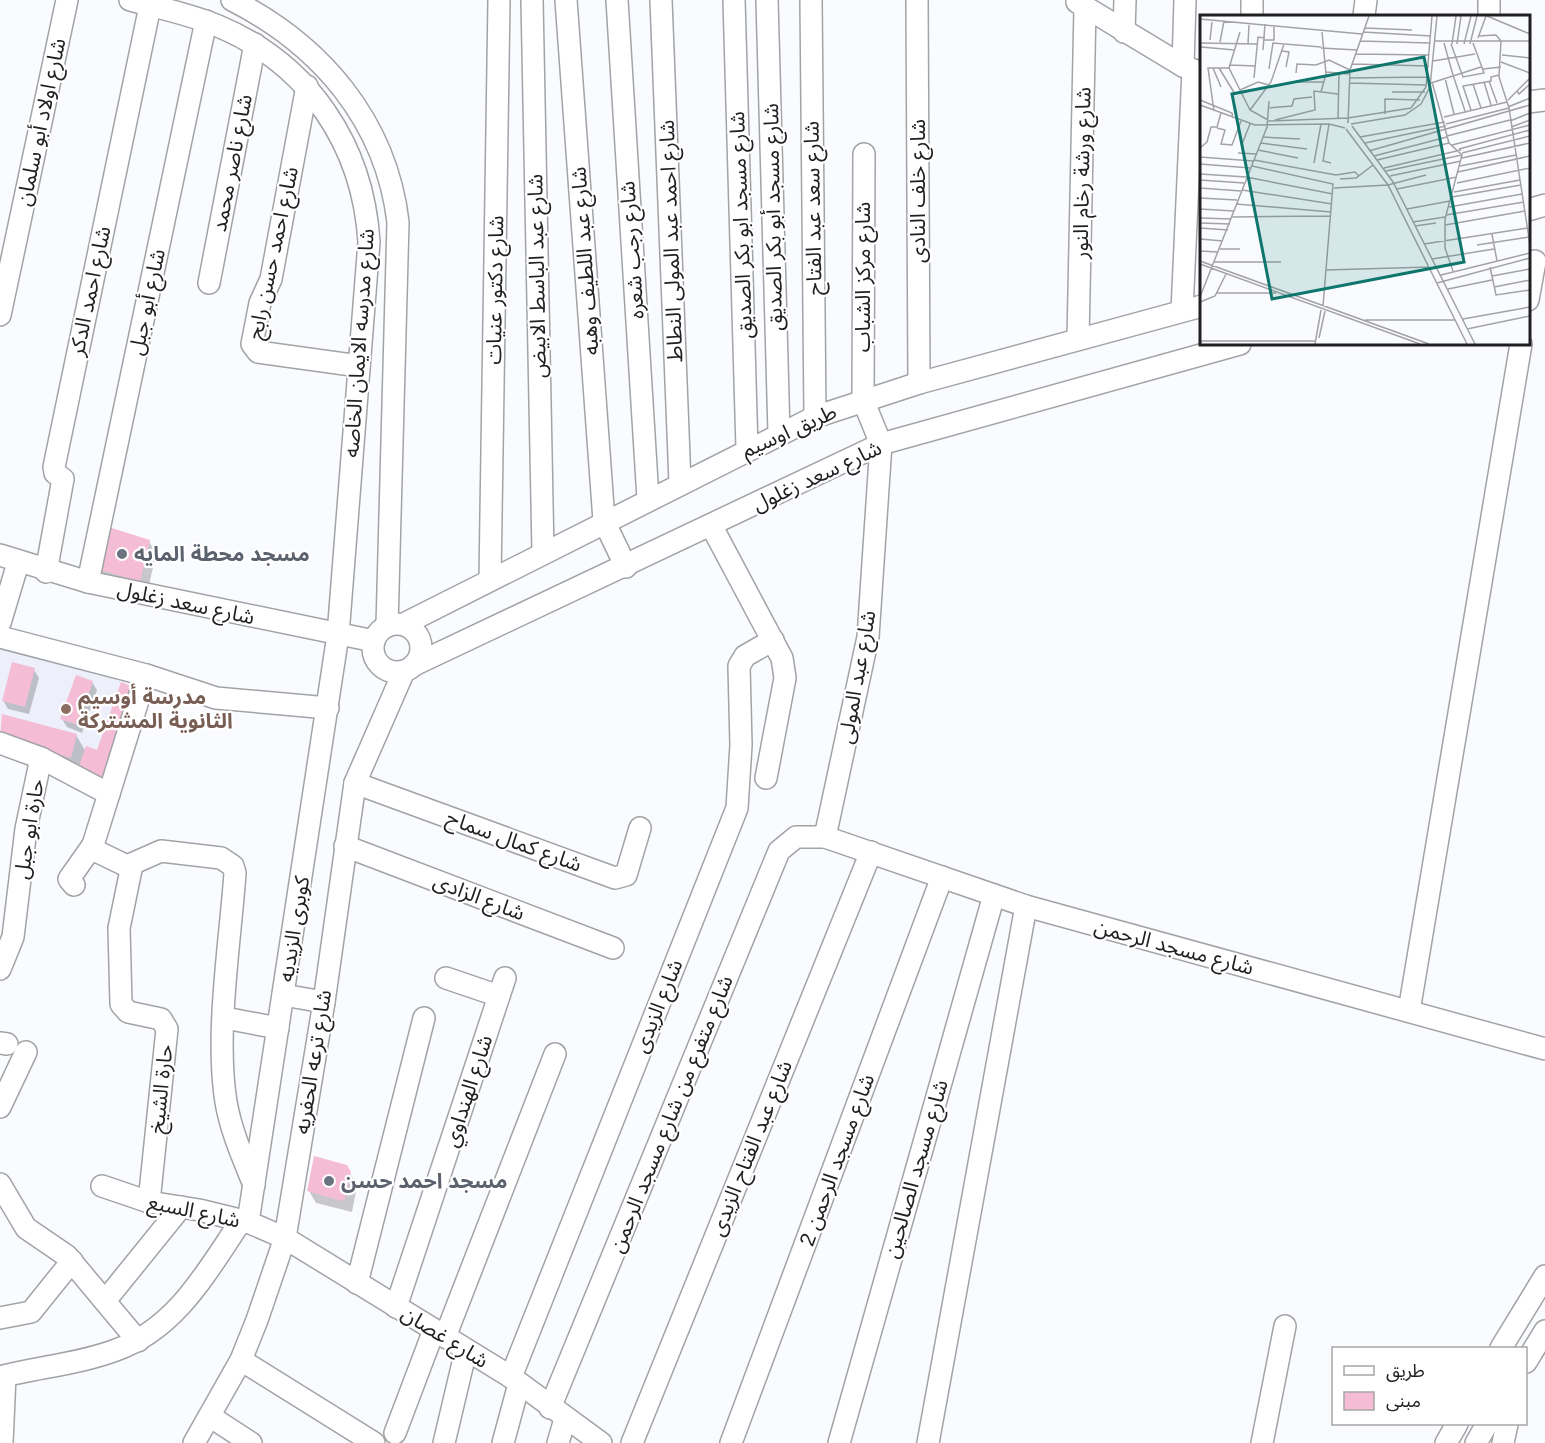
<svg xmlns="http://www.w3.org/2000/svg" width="1545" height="1443" font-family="Helvetica,'Noto Sans Arabic',sans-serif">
<rect width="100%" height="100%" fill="#fafbff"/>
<path fill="#edeffb" d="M0 642 142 679 107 788 0 740Z"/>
<g fill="#0003">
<path d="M149 541 156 554 147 594 104 581 97 568Z"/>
<path d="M34 670 39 678 29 714 8 709 3 700Z"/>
<path d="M92 682 97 690 82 733 67 727 62 719Z"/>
<path d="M3 715 76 735 86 752H98L113 790 0 742Z"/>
<path d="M346 1166 357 1186 352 1212 316 1203 309 1191Z"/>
</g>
<g fill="#f5bdd5">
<path d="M102 525 150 540 140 582 95 568Z"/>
<path d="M12 662 35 668 25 707 2 701Z"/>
<path d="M76 675 93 681 78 725 60 719Z"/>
<path d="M121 682 138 689 106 779 78 769 86 746 97 750Z"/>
<path d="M2 714 77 734 71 758 0 738Z"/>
<path d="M314 1156 347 1165 351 1172 345 1199 342 1201 307 1191Z"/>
</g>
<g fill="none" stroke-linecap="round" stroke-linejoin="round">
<defs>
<g id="minor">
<path d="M130 0C159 8 190 14 218 26 309 64 363 145 369 242L338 635 248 1222"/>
<path d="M232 0C321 45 386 121 398 222L387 626"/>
<path d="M532 0 543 553"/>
<path d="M566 0 604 521 626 567"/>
<path d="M617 0 648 499"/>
<path d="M661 0 680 483"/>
<path d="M734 0 747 449"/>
<path d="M767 0 779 433"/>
<path d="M811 0 815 417"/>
<path d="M917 0 919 383"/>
<path d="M1489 0V16"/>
<path d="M1077 2 1183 66 1202 73"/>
<path d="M1252 16V0"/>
<path d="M1364 16 1366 0"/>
<path d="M1124 32 1125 0"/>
<path d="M1183 66 1185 0"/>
<path d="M307 86 271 279 260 303 252 344 258 352 359 366"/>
<path d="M1528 102 1545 100"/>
<path d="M1528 210 1545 205"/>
<path d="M209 283 255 44"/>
<path d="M1528 300 1535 261"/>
<path d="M1182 311 1193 70"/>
<path d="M0 315 67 0"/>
<path d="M1078 339 1085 8"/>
<path d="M711 525 777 649 782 658 785 678 766 778"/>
<path d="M0 555 88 582 374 641"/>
<path d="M46 572 63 479 55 473 54 467 150 6"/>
<path d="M490 580 499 0"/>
<path d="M88 582 206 21"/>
<path d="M0 623 18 563"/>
<circle cx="397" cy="648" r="24"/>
<path d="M404 624 815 417 919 383 1202 306"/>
<path d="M0 637 146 675 216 698 328 708"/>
<path d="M414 665 881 444 1240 344"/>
<path d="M146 675 93 845 96 851 127 866 161 851 221 858 233 866 235 873C230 944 215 1034 226 1102 231 1131 243 1158 254 1185"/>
<path d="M0 743 41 758 109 794"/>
<path d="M355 783 615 878 626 875 640 828"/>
<path d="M825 837 868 637 881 444 863 400 864 154"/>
<path d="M345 846 613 948"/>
<path d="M132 865 119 928 121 1004 128 1012 161 1019 167 1029 149 1202"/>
<path d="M74 885 69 879 93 845"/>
<path d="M0 969 13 937 26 829 41 758"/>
<path d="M446 978 499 996"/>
<path d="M283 995 324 1002"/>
<path d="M1409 1011 1521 344"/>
<path d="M225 1018 278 1028"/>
<path d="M0 1043 7 1044"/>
<path d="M0 1107 26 1052"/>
<path d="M0 1184 26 1228 67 1256 138 1341"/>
<path d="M102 1186 149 1202 199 1210 248 1222 285 1238 511 1377 601 1443"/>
<path d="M357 1283 424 1018"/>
<path d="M105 1301 181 1207"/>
<path d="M396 1307 505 978"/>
<path d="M0 1318 31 1312 72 1261"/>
<path d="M445 1337 555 1054"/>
<path d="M1501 1348 1545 1276"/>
<path d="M241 1360 374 1443"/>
<path d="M1526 1362 1545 1331"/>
<path d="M0 1377C38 1367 79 1364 116 1350 177 1328 207 1271 241 1221"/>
<path d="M511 1377 737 808 741 745 739 666 745 656 773 640"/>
<path d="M550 1408 779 851 796 837H825L1026 906 1545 1049"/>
<path d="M211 1417 251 1443"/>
<path d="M395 1433 434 1330"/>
<path d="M2 1443 5 1376"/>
<path d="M194 1443 241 1360 257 1320 285 1238 324 1002 355 783 404 671"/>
<path d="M444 1443 466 1350"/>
<path d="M503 1443 519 1384"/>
<path d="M558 1443 565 1419"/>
<path d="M632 1443 871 852"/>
<path d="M731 1443 942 877"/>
<path d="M839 1443 994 895"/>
<path d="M928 1443 1026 906"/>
<path d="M1262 1443 1285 1326"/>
<path d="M1446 1443 1457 1424"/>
<path d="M1476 1443 1487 1424"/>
<path d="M1503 1443 1507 1424"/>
</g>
</defs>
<use href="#minor" stroke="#a2a3a7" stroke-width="24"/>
<use href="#minor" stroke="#fff" stroke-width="21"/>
</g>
<g fill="#6b7280" stroke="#fff" stroke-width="2">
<circle cx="122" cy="554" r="6"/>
<circle cx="329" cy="1181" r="6"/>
</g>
<circle fill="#8d6e63" stroke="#fff" stroke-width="2" cx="66" cy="709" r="6"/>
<g text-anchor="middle" stroke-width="4.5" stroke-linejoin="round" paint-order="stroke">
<g font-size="21" fill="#202022" stroke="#fff">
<text transform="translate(41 122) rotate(-78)" y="7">شارع اولاد أبو سلمان</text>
<text transform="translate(232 163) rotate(-79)" y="7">شارع ناصر محمد</text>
<text transform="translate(1082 173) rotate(-89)" y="7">شارع ورشة رخام النور</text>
<text transform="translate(918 191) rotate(-90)" y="7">شارع خلف النادى</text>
<text transform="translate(813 208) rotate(-91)" y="7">شارع سعد عبد الفتاح</text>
<text transform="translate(773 217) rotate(-91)" y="7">شارع مسجد أبو بكر الصديق</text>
<text transform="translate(741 225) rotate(-92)" y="7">شارع مسجد ابو بكر الصديق</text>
<text transform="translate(671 241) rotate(-92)" y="7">شارع احمد عبد المولى النطاط</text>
<text transform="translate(632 250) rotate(-94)" y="7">شارع رجب شعره</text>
<text transform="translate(273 253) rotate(-78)" y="7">شارع احمد حسن رابح</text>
<text transform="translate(585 261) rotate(-94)" y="7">شارع عبد اللطيف وهبه</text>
<text transform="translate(537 276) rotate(-91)" y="7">شارع عبد الباسط الابيض</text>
<text transform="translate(863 277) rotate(-90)" y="7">شارع مركز الشباب</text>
<text transform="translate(495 290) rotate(-89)" y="7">شارع دكتور عنيات</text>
<text transform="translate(90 291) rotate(-78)" y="7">شارع احمد الدكر</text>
<text transform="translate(147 302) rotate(-78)" y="7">شارع أبو جبل</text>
<text transform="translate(359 343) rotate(-86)" y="7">شارع مدرسه الايمان الخاصه</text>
<text transform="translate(789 431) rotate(-24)" y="7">طريق اوسيم</text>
<text transform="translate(817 476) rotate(-25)" y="7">شارع سعد زغلول</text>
<text transform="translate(186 603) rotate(12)" y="7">شارع سعد زغلول</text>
<text transform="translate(857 677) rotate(-80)" y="7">شارع عبد المولى</text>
<text transform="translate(29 829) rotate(-81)" y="7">حارة ابو جبل</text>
<text transform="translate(514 841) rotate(20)" y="7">شارع كمال سماح</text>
<text transform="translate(479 897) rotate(21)" y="7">شارع الزادى</text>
<text transform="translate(294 929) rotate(-81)" y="7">كوبرى الزيديه</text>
<text transform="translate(1174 947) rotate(15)" y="7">شارع مسجد الرحمن</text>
<text transform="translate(658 1006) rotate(-68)" y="7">شارع الزيدى</text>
<text transform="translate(313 1062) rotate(-81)" y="7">شارع ترعه الحفريه</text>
<text transform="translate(161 1089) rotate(-84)" y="7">حارة الشيخ</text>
<text transform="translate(468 1091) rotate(-72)" y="7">شارع الهنداوي</text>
<text transform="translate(671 1114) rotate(-68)" y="7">شارع متفرع من شارع مسجد الرحمن</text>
<text transform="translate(751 1148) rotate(-68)" y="7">شارع عبد الفتاح الزيدى</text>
<text transform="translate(837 1160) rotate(-70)" y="7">شارع مسجد الرحمن 2</text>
<text transform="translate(916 1169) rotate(-74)" y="7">شارع مسجد الصالحين</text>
<text transform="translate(194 1211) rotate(12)" y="7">شارع السبع</text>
<text transform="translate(445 1337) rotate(32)" y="7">شارع غصان</text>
</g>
<g font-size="21" font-weight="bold" fill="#5b616d" stroke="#fff" text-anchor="start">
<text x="134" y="561">مسجد محطة المايه</text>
<text x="341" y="1188">مسجد احمد حسن</text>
</g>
<g font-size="21" font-weight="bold" fill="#785e54" stroke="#fff" text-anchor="start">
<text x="78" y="704">مدرسة أوسيم<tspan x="78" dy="24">الثانوية المشتركة</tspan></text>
</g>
</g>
<g transform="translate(1200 15)">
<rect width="330" height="330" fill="#fafbff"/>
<path fill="none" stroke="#a3a3a7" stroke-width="1.5" d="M287 1 330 19M0 4 162 19M165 13 212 15M40 17 29 53 50 95 68 105M163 17 231 21M278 21 296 20 301 26 299 62 309 93 330 230M278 23 286 1M10 25 12 7M64 25H74V10M160 26 230 28M234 26H330M20 27 24 6M0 28 57 29M244 28 253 60M48 29 49 10M251 29 263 62 284 58 273 28M252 29 256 1M257 29 261 1M264 29 271 1M270 29 277 1M1 32 35 35M121 33 157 35M63 35 65 9M82 36 89 37 86 52M156 39 229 40M302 40 330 43M233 46 275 39M301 47 330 58M152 49 229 51M30 50 56 51M13 53 21 72M19 53 35 79M69 54 73 28 121 32M283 54 301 52M126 57 150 59M96 58 97 49 116 50 129 45 150 55M253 60 265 96M54 63 58 22 65 23M149 63 227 62M245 63 254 99M289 66 297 88M95 67H124M232 67 249 128 262 140 245 204V233L253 256M284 67 291 90M149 68 226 70M231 68 281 52M273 69 281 93M40 75 58 67 69 70M317 76 319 79 330 69M121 77 126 59 122 17M192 77H225M0 85 32 98 33 103M308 85 330 63M0 90 55 110 129 109 145 113M308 92 330 83M68 93 92 91 94 84 112 82M50 95 71 67 84 29M271 95 263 71 291 66V62L299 60M14 96 8 53H29M185 99V84L220 85M244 102 307 87M138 104 139 58M75 105 115 95 114 76 138 79M68 106 148 103 211 93 226 72 232 1M310 106 330 98M148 108 150 55 169 1M129 109 123 146 131 148M151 109 205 100 221 89 230 72 237 1M246 109 309 93M152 111 193 167 275 329M311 112 330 105M17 113 25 115 21 129 32 130 41 106M146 114 188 170 267 329M247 121 310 105M63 122 100 124M160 122 245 107M61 128 107 134M165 128 246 111M42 129 50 109M252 130 330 110M0 133 7 127 11 112H17L21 98M259 134 330 115M58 135 98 143M169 136 330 90M38 138 57 139M262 138 330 121M174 141 247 122M0 142 53 146M262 143 330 128M54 145 136 160 155 157 159 161M177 145 249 128M114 148 121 109M0 149 50 153M52 151 133 169 123 291M260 151 316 140M184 153 261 135M186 156 262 140M258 157 330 141M0 159 46 162 133 179M190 161 261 146M140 164 156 163 173 150M0 165 44 168M257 168 330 153M0 173 41 176M134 173 188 170 226 160M197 174 257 162M42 175 132 189M254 177 320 165M252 182 321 170M0 183 37 185M36 189 131 197M249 192 322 179M0 194 34 196M207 194 250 186M246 200 324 187M32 202 130 201M0 203 31 204M213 207 245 202M0 208 30 209M245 210 325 196M215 211 236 208M0 213 28 215M292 219 297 246M0 224 23 226M224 229 328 213M277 230 329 222M20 234H40M0 236 18 237M232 244 294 234M0 246 229 329M14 247H81M0 249 220 329M290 252 296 280 330 275M126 255 229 252M241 260 330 238M292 261 330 254M237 268 330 243M294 272 330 265M248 274 292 265M17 278H76M0 282 67 112 69 86M0 287 15 281 26 259M263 304 330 292M165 305H255M267 314 330 301M119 323 125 296M0 326H116M115 329 121 295"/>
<path fill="#0f766e" fill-opacity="0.15" stroke="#0f766e" stroke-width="3" d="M224 42 264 247 72 284 32 79Z"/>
<rect width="330" height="330" fill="none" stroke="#202022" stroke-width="3"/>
</g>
<rect x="1332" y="1347" width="195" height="78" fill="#ffffff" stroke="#a6a6a7" stroke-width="1.5"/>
<rect x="1344" y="1366" width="30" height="9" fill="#ffffff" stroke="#a6a6a7" stroke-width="1.5"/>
<text x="1386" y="1377" font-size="18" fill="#202022">طريق</text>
<rect x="1344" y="1392" width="30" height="18" fill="#f5bdd5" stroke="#a6a6a7" stroke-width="1.5"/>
<text x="1386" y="1407" font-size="18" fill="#202022">مبنى</text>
</svg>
